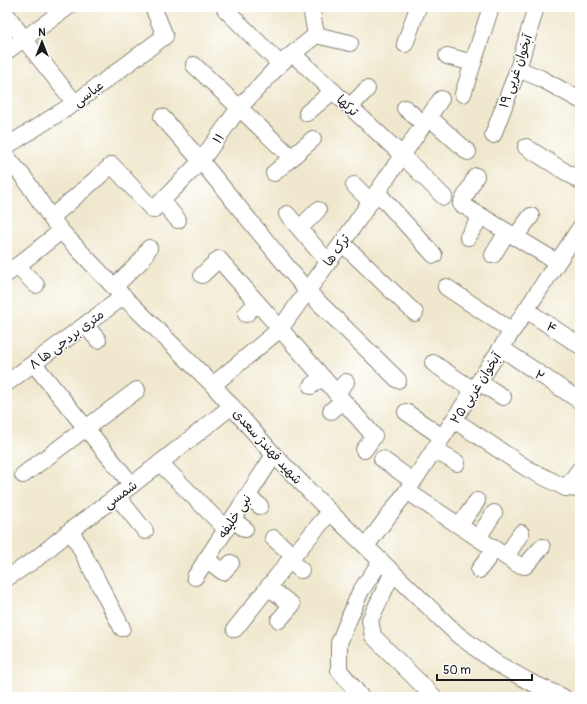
<svg xmlns="http://www.w3.org/2000/svg" width="587" height="704" font-family="Pangolin,'Playpen Sans Arabic',sans-serif">
<rect width="100%" height="100%" fill="#fff"/>
<filter id="ink" filterUnits="userSpaceOnUse"><feTurbulence type="fractalNoise" baseFrequency=".025" numOctaves="2"/><feDisplacementMap in="SourceGraphic" scale="8" xChannelSelector="R" yChannelSelector="G"/><feConvolveMatrix kernelMatrix="1 2 1 2 8 2 1 2 1" color-interpolation-filters="sRGB"/></filter>
<filter id="wash" filterUnits="userSpaceOnUse"><feTurbulence type="fractalNoise" baseFrequency=".012" numOctaves="4" result="noise"/><feDisplacementMap in="SourceGraphic" scale="16" xChannelSelector="R" yChannelSelector="G"/><feGaussianBlur stdDeviation="0.9" result="paint"/><feColorMatrix in="noise" values="0 0 0 0 0 0 0 0 0 0 0 0 0 0 0 0 0 1.4 0 .05"/><feComposite in="paint" operator="in"/></filter>
<g filter="url(#wash)">
<rect width="100%" height="100%" fill="#f0e8ce"/>
</g>
<g filter="url(#ink)">
<g fill="none" stroke-linecap="round" stroke-linejoin="round">
<defs>
<g id="minor">
<path d="M311 7 316 35"/>
<path d="M225 9 280 64"/>
<path d="M7 15 24 39 75 103"/>
<path d="M316 35 350 43"/>
<path d="M405 44 418 7"/>
<path d="M7 51 68 7"/>
<path d="M293 54 402 155 444 197"/>
<path d="M447 56 473 63"/>
<path d="M194 65 292 158"/>
<path d="M518 69 540 78 580 100"/>
<path d="M463 94 491 7"/>
<path d="M350 107 367 89"/>
<path d="M405 108 424 124"/>
<path d="M307 113 333 91"/>
<path d="M162 117 201 161 307 291 398 380"/>
<path d="M429 117 468 152"/>
<path d="M493 135 518 69 536 7"/>
<path d="M7 146 75 103 165 36 153 7"/>
<path d="M526 147 580 181"/>
<path d="M7 157 25 179 51 218 61 231 114 287 213 385 274 455 330 512 458 635 496 663 530 682 563 697"/>
<path d="M274 173 313 139"/>
<path d="M476 176 461 204 557 262"/>
<path d="M354 185 370 201"/>
<path d="M377 192 434 255"/>
<path d="M162 201 178 220"/>
<path d="M287 214 328 262"/>
<path d="M51 218 112 165 153 210 201 161 239 108 280 64 316 35"/>
<path d="M300 228 318 210"/>
<path d="M468 237 481 216"/>
<path d="M515 237 531 216"/>
<path d="M342 243 415 313"/>
<path d="M493 255 507 232"/>
<path d="M17 266 36 285"/>
<path d="M7 274 61 231"/>
<path d="M202 275 219 259 374 436 364 450"/>
<path d="M114 287 141 261 149 248"/>
<path d="M446 287 512 331"/>
<path d="M526 310 579 345"/>
<path d="M246 314 257 303"/>
<path d="M85 325 98 340"/>
<path d="M501 348 580 401"/>
<path d="M433 363 473 390"/>
<path d="M34 364 132 485"/>
<path d="M479 382 503 397"/>
<path d="M7 383 124 296"/>
<path d="M213 385 280 329 342 243 441 99"/>
<path d="M311 386 322 377"/>
<path d="M336 393 346 382"/>
<path d="M331 411 343 401"/>
<path d="M406 412 442 437"/>
<path d="M454 420 528 469 566 488 580 489"/>
<path d="M434 450 457 463"/>
<path d="M382 459 413 481"/>
<path d="M160 463 226 529"/>
<path d="M23 475 137 390"/>
<path d="M566 488 580 469"/>
<path d="M407 491 517 564 525 566 542 547"/>
<path d="M117 496 145 531"/>
<path d="M247 496 260 506"/>
<path d="M232 519 245 529"/>
<path d="M460 525 477 501"/>
<path d="M71 530 122 628"/>
<path d="M273 538 294 556"/>
<path d="M478 538 494 513"/>
<path d="M366 546 407 491 580 228"/>
<path d="M506 557 521 533"/>
<path d="M206 559 223 572 231 563"/>
<path d="M289 561 301 570"/>
<path d="M479 570 495 549"/>
<path d="M393 572 370 620 373 636 434 697"/>
<path d="M195 577 274 455"/>
<path d="M7 578 36 559 71 530 132 485 232 406"/>
<path d="M268 587 292 605 279 620"/>
<path d="M235 629 289 561 330 512"/>
<path d="M361 697 339 670V643L360 592 381 561"/>
</g>
</defs>
<use href="#minor" stroke="#868275" stroke-width="18"/>
<use href="#minor" stroke="#fff" stroke-width="16"/>
</g>
</g>
<g text-anchor="middle" stroke-width="3" stroke-linejoin="round" paint-order="stroke">
<g font-size="13" fill="#1c1c1c" stroke="#fff">
<text transform="translate(515 71) rotate(-71)" y="5">آبخوان غربی ۱۹</text>
<text transform="translate(88 93) rotate(-36)" y="5">عباسی</text>
<text transform="translate(348 105) rotate(43)" y="5">ترکها</text>
<text transform="translate(218 138) rotate(-54)" y="5">۱۱</text>
<text transform="translate(336 250) rotate(-55)" y="5">ترک ها</text>
<text transform="translate(552 327) rotate(33)" y="5">۴</text>
<text transform="translate(66 339) rotate(-37)" y="5">۸ متری بردجی ها</text>
<text transform="translate(540 375) rotate(34)" y="5">۲</text>
<text transform="translate(475 388) rotate(-57)" y="5">آبخوان غربی ۲۵</text>
<text transform="translate(268 446) rotate(48)" y="5">شهید فهندژ سعدی</text>
<text transform="translate(120 494) rotate(-36)" y="5">شمسی</text>
<text transform="translate(234 516) rotate(-57)" y="5">نبی خلیفه</text>
</g>
</g>
<rect width="587" height="704" fill="none" stroke="#fff" stroke-width="24"/>
<g transform="translate(42 42)" stroke="#ffffff" stroke-width="3" paint-order="stroke">
<path d="M0-3L7 15L0 10L-7 15Z" fill="#1c1c1c"/>
<text y="-6" font-size="11" font-weight="bold" text-anchor="middle" fill="#1c1c1c">N</text>
</g>
<path d="M437 674v6h95v-6" fill="none" stroke="#1c1c1c" stroke-width="2"/>
<text x="443" y="674" font-size="12" fill="#1c1c1c" stroke="#ffffff" stroke-width="3" paint-order="stroke">50 m</text>
</svg>
